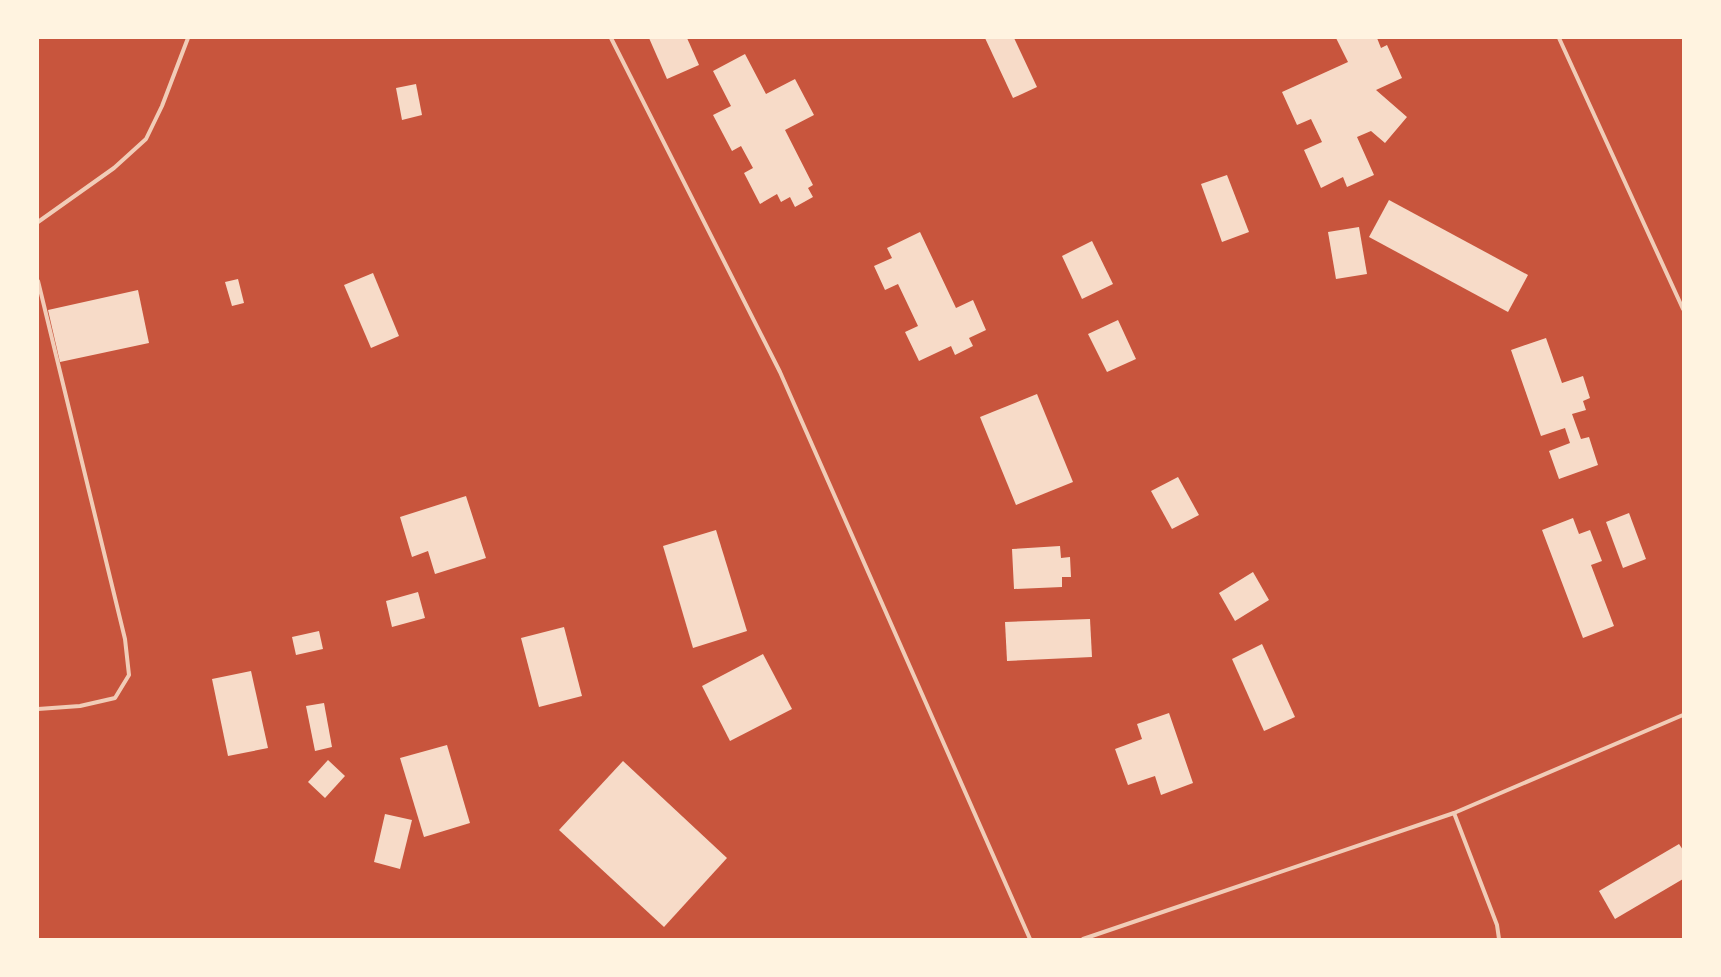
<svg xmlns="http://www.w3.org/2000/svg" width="1721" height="977" font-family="'Work Sans',sans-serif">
<rect width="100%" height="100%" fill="#c8553d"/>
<g fill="#f7dbc8">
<path d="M649 38H687L699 65 667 79Z"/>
<path d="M985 38H1014L1037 87 1013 98Z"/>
<path d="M1336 38H1377L1381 48 1387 45 1402 78 1376 90 1407 117 1385 143 1371 131 1357 137 1374 175 1347 187 1343 177 1321 188 1304 150 1322 142 1311 119 1297 125 1282 92 1348 62Z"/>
<path d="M745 54 766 94 795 79 814 115 785 130 813 185 808 188 813 197 795 207 790 197 781 202 777 194 760 204 744 173 753 168 741 146 732 151 713 115 731 106 713 71Z"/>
<path d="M416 84 422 115 402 120 396 88Z"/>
<path d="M1227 175 1249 232 1222 242 1201 184Z"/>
<path d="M1389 200 1528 275 1508 312 1369 237Z"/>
<path d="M1359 227 1367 274 1336 279 1328 232Z"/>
<path d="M920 232 956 308 973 300 986 330 969 338 973 346 955 355 951 346 919 361 905 332 918 326 898 284 885 290 874 266 892 258 887 248Z"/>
<path d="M1092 241 1113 284 1082 299 1062 256Z"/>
<path d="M373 273 399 336 371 348 344 285Z"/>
<path d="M238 279 244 303 232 306 225 282Z"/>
<path d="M138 290 149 343 60 362 48 310Z"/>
<path d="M1118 320 1136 359 1107 372 1088 334Z"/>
<path d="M1546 338 1562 383 1583 376 1590 398 1583 401 1586 410 1572 414 1581 439 1589 437 1598 465 1559 479 1549 451 1570 443 1565 428 1541 436 1511 350Z"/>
<path d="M1037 394 1073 482 1016 505 980 417Z"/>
<path d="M1178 477 1199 515 1172 529 1151 491Z"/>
<path d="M466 496 486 558 435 574 428 551 412 557 400 517Z"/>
<path d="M1629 513 1646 559 1623 568 1606 522Z"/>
<path d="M1573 518 1579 534 1590 530 1602 561 1591 565 1614 626 1583 638 1542 530Z"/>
<path d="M716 530 747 631 693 648 663 546Z"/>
<path d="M1060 546 1061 558 1070 557 1071 577H1062V587L1014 589 1012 549Z"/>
<path d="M1253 572 1269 600 1235 621 1219 593Z"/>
<path d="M418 592 425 618 392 627 386 601Z"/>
<path d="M1090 619 1092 657 1007 661 1005 622Z"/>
<path d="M564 627 582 696 539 707 521 638Z"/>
<path d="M319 631 323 649 296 655 292 637Z"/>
<path d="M1262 644 1295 717 1264 731 1232 659Z"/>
<path d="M763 654 792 709 730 741 702 686Z"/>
<path d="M251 671 268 748 228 756 212 679Z"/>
<path d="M324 703 332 747 315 751 306 706Z"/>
<path d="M1169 713 1193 783 1161 795 1155 776 1128 785 1115 749 1142 739 1137 724Z"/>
<path d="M447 745 470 823 424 837 400 758Z"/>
<path d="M328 760 345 776 325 798 308 782Z"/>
<path d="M623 761 727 858 664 927 559 830Z"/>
<path d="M385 814 412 820 400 869 374 862Z"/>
<path d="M1679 844 1683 850V879L1615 919 1599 891Z"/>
</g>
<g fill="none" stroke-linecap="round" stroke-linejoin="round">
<g stroke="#f1ccb7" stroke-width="4">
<path d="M611 38 780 372 1030 939"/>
<path d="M1559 38 1683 309"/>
<path d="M38 222 114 168 146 139 162 106 188 38"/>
<path d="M38 281 125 639 129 675 115 698 80 706 38 709"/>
<path d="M1454 813 1497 925 1499 939"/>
<path d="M1083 939 1454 813 1683 715"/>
</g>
</g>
<rect width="1721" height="977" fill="none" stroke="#fff3e0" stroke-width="78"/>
</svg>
